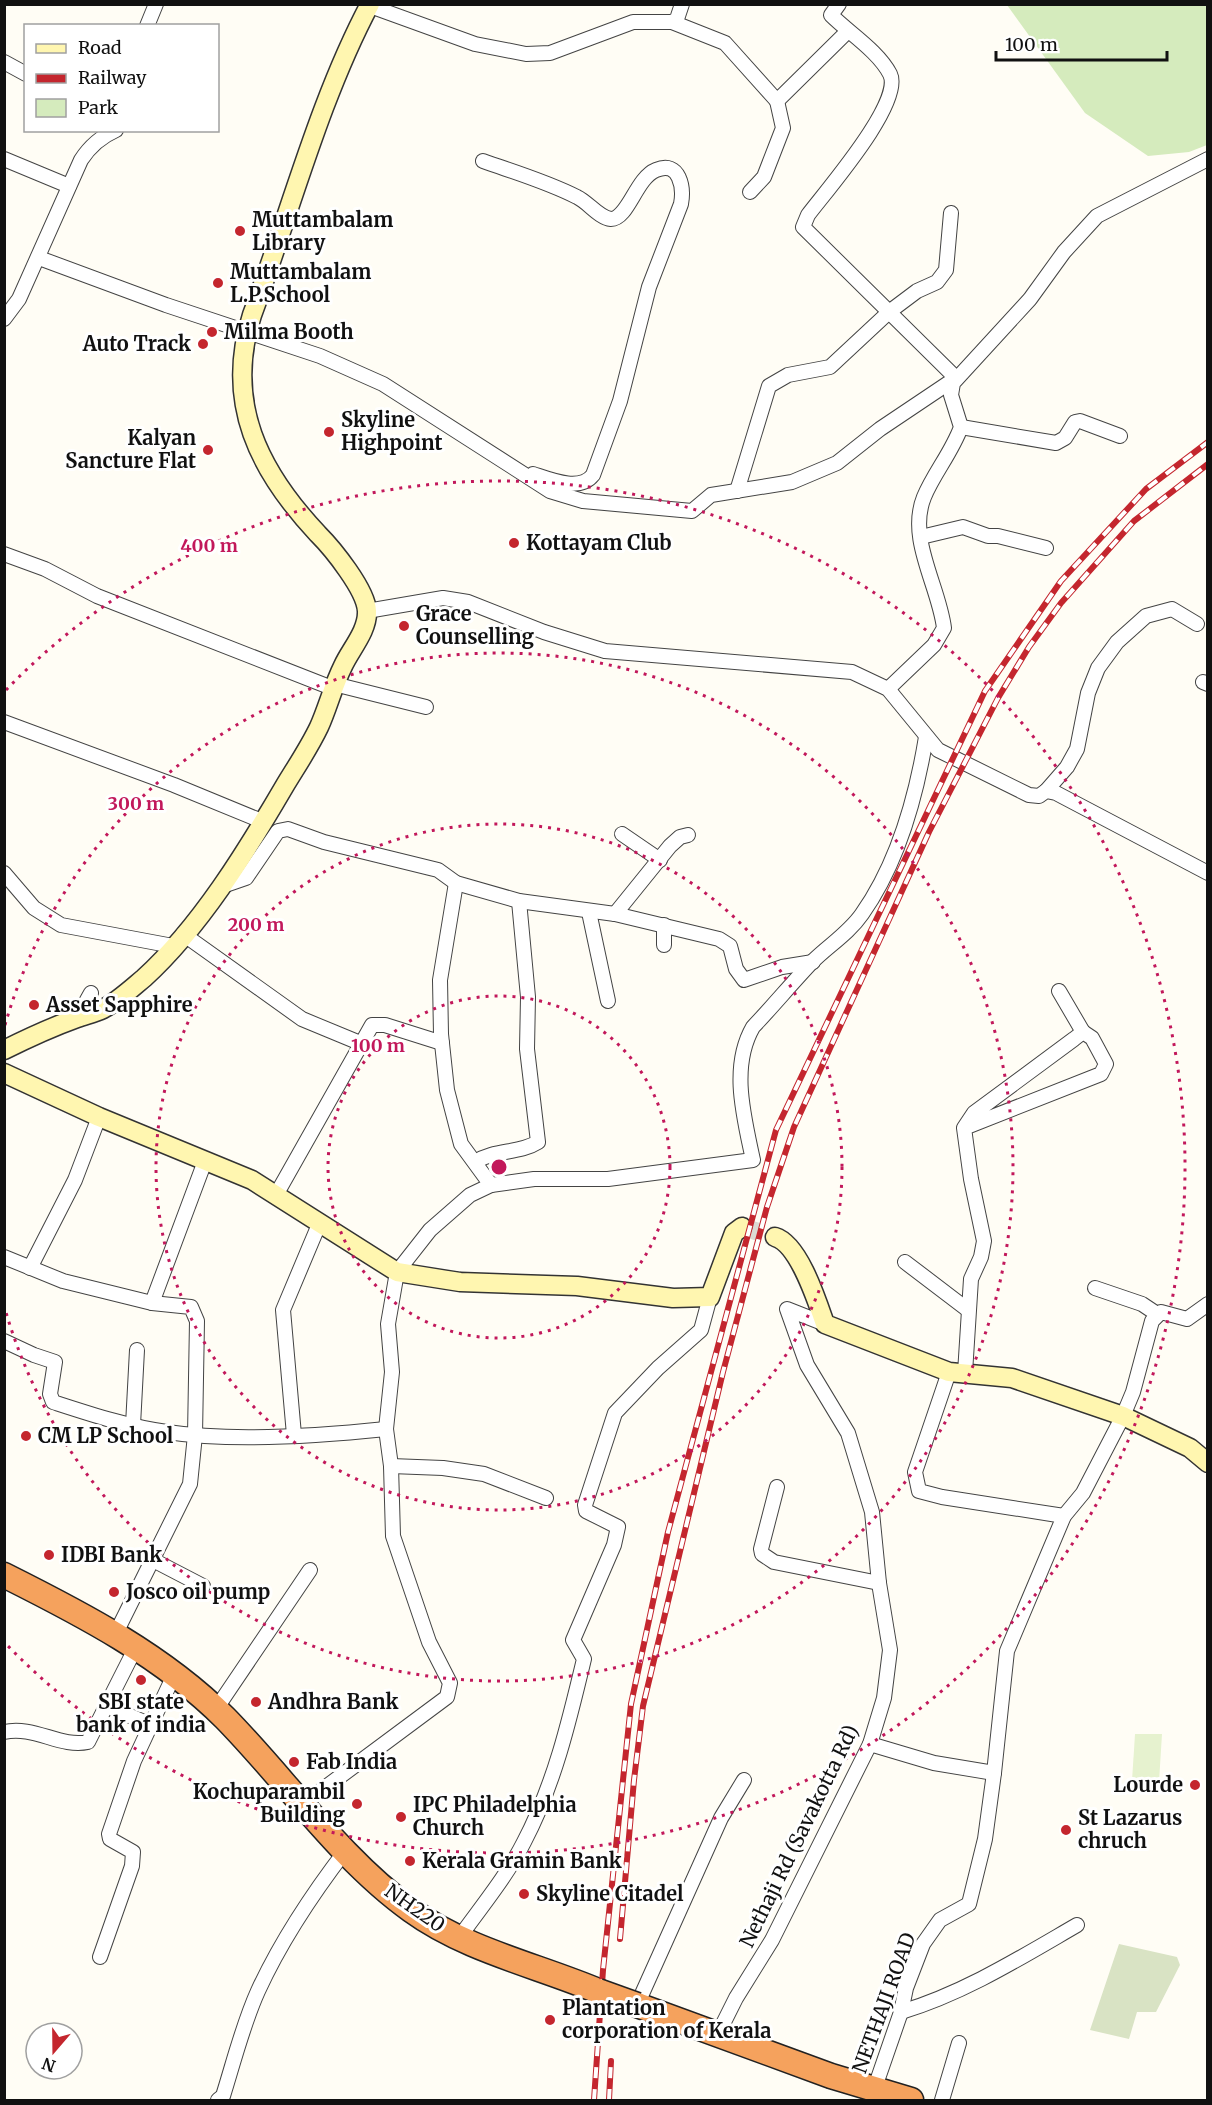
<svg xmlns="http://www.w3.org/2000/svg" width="1212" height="2105" font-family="Merriweather,serif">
<rect width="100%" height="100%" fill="#fffdf5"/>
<path fill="#d5ebbd" d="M1007 5H1207V145L1189 152 1148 156 1085 113Z"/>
<path fill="#d9e3c4" d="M1119 1944 1177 1957 1180 1965 1156 2012H1137L1129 2039 1090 2030Z"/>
<path fill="#e6f2cf" d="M1135 1734H1162L1159 1782 1132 1781Z"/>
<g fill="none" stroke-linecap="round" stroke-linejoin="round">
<path stroke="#dbdad3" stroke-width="18" stroke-dasharray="18 9" stroke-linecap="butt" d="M742 1227 775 1237"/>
<defs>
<g id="street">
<path d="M370 6 475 44 526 54 550 53 633 22H672L677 19 682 4"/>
<path d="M672 22 725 43 777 101 848 31"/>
<path d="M147 26 156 4"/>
<path d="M4 62 26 74"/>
<path d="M4 159 69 186"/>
<path d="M483 161C514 172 548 182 577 197 588 202 599 218 611 219 628 219 636 178 656 170 680 160 684 188 681 204L649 287 620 401 593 475C580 492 551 480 533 474"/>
<path d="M750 192 764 177 783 128 777 101"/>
<path d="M39 258 166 305 320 356 383 384 550 491 583 501 692 511 711 495 792 482 837 463 880 429 956 378 803 227 808 215C826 191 904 102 890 74 878 51 849 33 831 15L839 4"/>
<path d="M4 319 19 299 81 160C90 146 100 137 116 130"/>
<path d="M961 427 1056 443 1065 438 1075 422 1080 421 1120 436"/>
<path d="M737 491 769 386 788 375 830 367 889 312 917 291 937 282 946 270 951 213"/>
<path d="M921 537 963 527 988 536H998L1046 548"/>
<path d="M4 554 45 569 97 596 332 688"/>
<path d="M367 611 443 598 468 602 544 632 605 651 852 672 888 689 938 750 1029 795 1039 796 1046 791 1056 793 1208 873"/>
<path d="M1203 682 1208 684"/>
<path d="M334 684 426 707"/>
<path d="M888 689 934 645 944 628C939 586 907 539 924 497 934 473 952 452 961 427L951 395 953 383 1030 299 1064 252 1097 216 1208 159"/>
<path d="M4 722 174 785 264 822"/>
<path d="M1046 791 1067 767 1077 749 1088 693 1098 668 1117 642 1146 616 1172 609 1197 624"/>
<path d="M622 834 660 860"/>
<path d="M4 873 34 908 61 925 173 946"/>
<path d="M456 883 440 980 441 1034 447 1090 461 1144 491 1185"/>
<path d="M220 887 246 878 278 831 288 829 324 842 438 870 456 883 519 901 615 914 719 939 730 946 736 969 744 980 782 967 813 962"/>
<path d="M589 912 608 1001"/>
<path d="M615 914 670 846 680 837 688 835"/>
<path d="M183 934 302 1019 360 1043"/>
<path d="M664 945V925"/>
<path d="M1059 991 1083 1032"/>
<path d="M77 1018 91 993"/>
<path d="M964 1128 1101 1074 1106 1064 1092 1038 1083 1032 1074 1039 974 1113 964 1128 971 1179 984 1241 981 1257 971 1279 965 1373"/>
<path d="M475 1162C495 1149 519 1154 538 1142L527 1049 528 997 519 901"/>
<path d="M276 1195 372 1025H385L442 1043"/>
<path d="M4 1257 63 1281 152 1303 191 1307 197 1321 195 1435 190 1484 115 1635"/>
<path d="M905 1262 968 1310"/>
<path d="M30 1268 75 1180 99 1117"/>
<path d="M1095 1288 1142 1304 1157 1314"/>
<path d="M152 1303 205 1161"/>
<path d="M4 1341 34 1355 55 1362 50 1394 53 1402C90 1414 129 1427 167 1432 233 1442 319 1436 386 1429"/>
<path d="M949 1372 915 1472 919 1491 942 1497 1064 1516"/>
<path d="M133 1425 137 1350"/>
<path d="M294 1435 283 1310 320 1222"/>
<path d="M391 1466 443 1468 484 1474 546 1498"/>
<path d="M777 1487 761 1549 762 1554 774 1562 879 1583"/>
<path d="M153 1560 203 1586"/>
<path d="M107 1706 151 1725"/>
<path d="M216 1709 310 1570"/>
<path d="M4 1732C34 1725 60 1748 88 1742L136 1647"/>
<path d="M870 1744 934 1763 994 1773 1007 1651 1064 1516 1083 1493 1123 1416 1133 1392 1152 1321 1161 1312 1187 1319 1208 1304"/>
<path d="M303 1804 447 1697 450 1683 429 1642 393 1536 391 1466 386 1429 392 1372 388 1324 397 1272 430 1230 470 1195 491 1185 534 1179H608L753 1160C744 1117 730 1067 753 1027 773 1006 792 983 812 962 828 946 849 933 862 914 898 863 916 798 926 737"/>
<path d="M459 1938C481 1907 507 1876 524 1842 554 1785 569 1722 584 1659L573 1640 614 1545 618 1527 586 1511 585 1505 615 1413 658 1368 701 1330 710 1297"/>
<path d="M100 1957 132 1866 133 1852 110 1839 109 1834 134 1761 174 1675"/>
<path d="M637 2005 721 1818 744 1780"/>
<path d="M901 2012C964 1993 1020 1958 1077 1925"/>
<path d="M717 2036 736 1998 772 1940 870 1744 884 1698 890 1650 879 1583 872 1512 848 1433 807 1365 787 1309 825 1324"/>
<path d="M874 2090 901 2012 906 1988 923 1944 940 1920 969 1904 985 1839 994 1773"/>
<path d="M218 2100 223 2096C234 2061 243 2024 258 1991 281 1941 313 1893 346 1850"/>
<path d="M942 2100 959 2043"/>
</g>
<g id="secondary">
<path d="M4 1050C28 1038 52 1027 77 1018 85 1015 95 1013 103 1009 117 1002 132 988 144 978 200 927 246 852 284 787 296 767 309 748 319 727 328 707 333 686 343 666 350 650 368 631 367 611 366 590 333 549 318 534 259 471 224 403 252 315 290 213 319 100 370 4"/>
<path d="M4 1073 99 1117 252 1180 397 1272 460 1282 577 1286 673 1298 710 1297 734 1233 742 1227"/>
<path d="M775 1237C799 1244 817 1301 825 1324L949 1372 1012 1378 1123 1416 1190 1448 1208 1463"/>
</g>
<g id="highway">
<path d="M4 1575C82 1614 163 1656 225 1718 285 1779 341 1860 411 1910 466 1950 536 1965 598 1991"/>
<path d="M637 2005 831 2076 911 2100"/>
</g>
</defs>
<use href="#street" stroke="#444" stroke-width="16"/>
<use href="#secondary" stroke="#333" stroke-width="21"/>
<use href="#highway" stroke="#222" stroke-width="27"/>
<use href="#street" stroke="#fff" stroke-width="14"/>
<use href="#secondary" stroke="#fff6b0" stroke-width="18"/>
<use href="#highway" stroke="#f5a25d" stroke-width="24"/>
<defs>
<g id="rail">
<path d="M620 1939 634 1780 643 1706 723 1372 767 1207 794 1127 929 832 998 698 1029 647 1061 603 1134 521 1208 464"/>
<path d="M594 2100 603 1970 631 1704 668 1532 776 1130 985 691 1061 581 1146 489 1208 442"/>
<path d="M609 2100 611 2061"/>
</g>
</defs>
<use href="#rail" stroke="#c4262e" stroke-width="6"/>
<use href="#rail" stroke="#fff" stroke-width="4" stroke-dasharray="11" stroke-linecap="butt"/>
<defs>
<path id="highway-bridge" d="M598 1991 637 2005"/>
</defs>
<use href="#highway-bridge" stroke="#222" stroke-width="27" stroke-linecap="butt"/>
<use href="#highway-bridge" stroke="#f5a25d" stroke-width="24"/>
</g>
<g fill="none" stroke="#c2185b" stroke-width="3" stroke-dasharray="3 6">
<circle cx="499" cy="1167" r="171"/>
<circle cx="499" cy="1167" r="343"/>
<path d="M5 1025A514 514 0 1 1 5 1309"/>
<path d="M6 690A686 686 0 1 1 6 1644"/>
</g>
<g fill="#c4262e" stroke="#fff" stroke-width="2">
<circle cx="240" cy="231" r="6"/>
<circle cx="218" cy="283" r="6"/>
<circle cx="212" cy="332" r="6"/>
<circle cx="203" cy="344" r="6"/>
<circle cx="329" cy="432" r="6"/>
<circle cx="208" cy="450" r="6"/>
<circle cx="514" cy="543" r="6"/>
<circle cx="404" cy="626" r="6"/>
<circle cx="34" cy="1005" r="6"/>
<circle cx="26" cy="1436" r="6"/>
<circle cx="49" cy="1555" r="6"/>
<circle cx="114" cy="1592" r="6"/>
<circle cx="141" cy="1680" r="6"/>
<circle cx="256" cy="1702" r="6"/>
<circle cx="294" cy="1762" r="6"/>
<circle cx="1195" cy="1785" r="6"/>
<circle cx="357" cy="1804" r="6"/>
<circle cx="401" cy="1817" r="6"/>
<circle cx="1066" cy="1830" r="6"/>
<circle cx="410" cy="1861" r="6"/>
<circle cx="524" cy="1894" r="6"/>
<circle cx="550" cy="2020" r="6"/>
</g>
<g text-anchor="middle" stroke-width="6" stroke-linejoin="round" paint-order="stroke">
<g font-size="20" font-weight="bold" fill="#111" stroke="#fff" text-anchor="start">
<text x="252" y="227">Muttambalam<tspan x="252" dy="23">Library</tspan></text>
<text x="230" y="279">Muttambalam<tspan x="230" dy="23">L.P.School</tspan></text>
<text x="224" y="339">Milma Booth</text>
<text x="191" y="351" text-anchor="end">Auto Track</text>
<text x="341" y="427">Skyline<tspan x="341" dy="23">Highpoint</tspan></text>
<text x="196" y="445" text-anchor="end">Kalyan<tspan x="196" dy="23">Sancture Flat</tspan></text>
<text x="526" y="550">Kottayam Club</text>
<text x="416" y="621">Grace<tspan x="416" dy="23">Counselling</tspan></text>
<text x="46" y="1012">Asset Sapphire</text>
<text x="38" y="1443">CM LP School</text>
<text x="61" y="1562">IDBI Bank</text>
<text x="126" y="1599">Josco oil pump</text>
<text x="141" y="1709" text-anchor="middle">SBI state<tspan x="141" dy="23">bank of india</tspan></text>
<text x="268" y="1709">Andhra Bank</text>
<text x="306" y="1769">Fab India</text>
<text x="1183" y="1792" text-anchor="end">Lourde</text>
<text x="345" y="1799" text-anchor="end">Kochuparambil<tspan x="345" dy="23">Building</tspan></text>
<text x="413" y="1812">IPC Philadelphia<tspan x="413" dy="23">Church</tspan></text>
<text x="1078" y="1825">St Lazarus<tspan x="1078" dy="23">chruch</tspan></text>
<text x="422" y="1868">Kerala Gramin Bank</text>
<text x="536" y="1901">Skyline Citadel</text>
<text x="562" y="2015">Plantation<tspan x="562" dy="23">corporation of Kerala</tspan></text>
</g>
<g font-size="20" fill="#111" stroke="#fff">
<text transform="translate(799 1836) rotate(-64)" y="7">Nethaji Rd (Savakotta Rd)</text>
<text transform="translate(415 1908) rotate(35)" y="7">NH220</text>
<text transform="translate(884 2003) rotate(-70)" y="7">NETHAJI ROAD</text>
</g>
</g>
<circle cx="499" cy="1167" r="9" fill="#c2185b" stroke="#fff" stroke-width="3"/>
<g font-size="18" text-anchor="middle" font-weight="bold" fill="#c2185b" stroke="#fff" stroke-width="6" stroke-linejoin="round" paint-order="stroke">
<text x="209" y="552">400 m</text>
<text x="136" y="810">300 m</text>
<text x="256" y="931">200 m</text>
<text x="378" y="1052">100 m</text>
</g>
<rect width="1212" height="2105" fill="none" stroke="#111111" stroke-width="12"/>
<rect x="24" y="24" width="195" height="108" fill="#ffffff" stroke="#a0a0a0" stroke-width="1.5"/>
<rect x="36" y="44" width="30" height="9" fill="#fff6b0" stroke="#a0a0a0" stroke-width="1.5"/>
<text x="78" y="54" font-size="18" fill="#111111">Road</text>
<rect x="36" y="74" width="30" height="9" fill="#c4262e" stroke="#a0a0a0" stroke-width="1.5"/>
<text x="78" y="84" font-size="18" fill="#111111">Railway</text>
<rect x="36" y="99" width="30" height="18" fill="#d5ebbd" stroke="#a0a0a0" stroke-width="1.5"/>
<text x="78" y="114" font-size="18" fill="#111111">Park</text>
<g transform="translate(54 2051) rotate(200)"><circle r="28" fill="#ffffff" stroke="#a0a0a0" stroke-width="1.5"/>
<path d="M0-4.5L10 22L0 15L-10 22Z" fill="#c4262e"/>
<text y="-9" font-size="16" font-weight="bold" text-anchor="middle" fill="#111111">N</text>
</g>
<path d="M996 51v9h171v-9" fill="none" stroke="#111111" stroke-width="3"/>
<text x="1005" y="51" font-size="18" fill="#111111" stroke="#ffffff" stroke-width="4.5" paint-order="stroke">100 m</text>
</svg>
